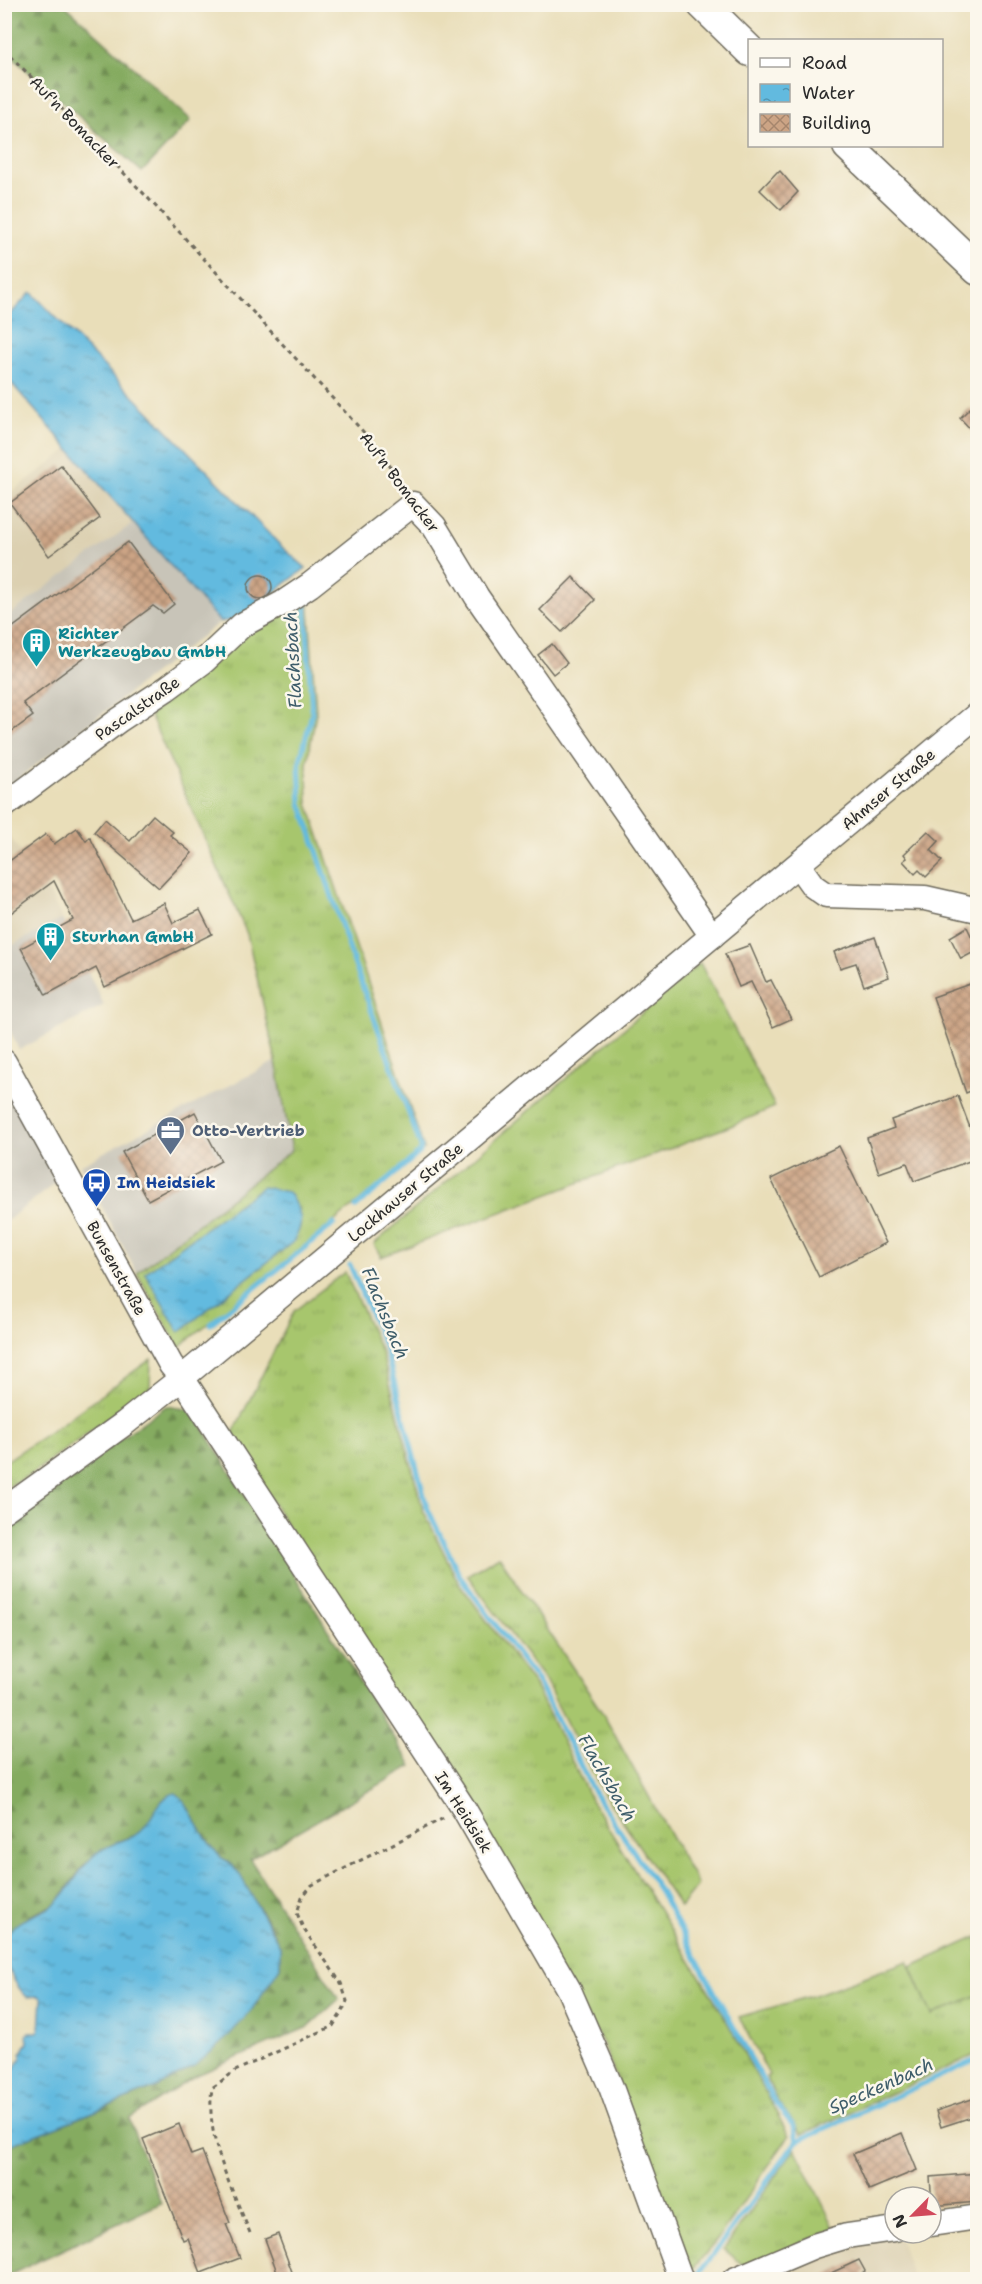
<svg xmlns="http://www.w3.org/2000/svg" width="982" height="2284" font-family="'Shantell Sans',sans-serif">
<defs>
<pattern id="grass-tufts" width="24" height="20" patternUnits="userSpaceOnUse" patternTransform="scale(1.5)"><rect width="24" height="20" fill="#a7c66d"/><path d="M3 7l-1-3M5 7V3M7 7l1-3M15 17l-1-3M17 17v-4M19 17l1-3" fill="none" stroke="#90aa5f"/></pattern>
<pattern id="forest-firs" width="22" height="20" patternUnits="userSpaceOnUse" patternTransform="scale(1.5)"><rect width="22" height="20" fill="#85ab60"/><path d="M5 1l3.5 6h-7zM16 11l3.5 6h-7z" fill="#6d8b4f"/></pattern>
<pattern id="water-ripples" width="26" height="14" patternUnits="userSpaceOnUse" patternTransform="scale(1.5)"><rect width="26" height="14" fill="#62badf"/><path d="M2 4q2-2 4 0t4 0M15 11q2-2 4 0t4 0" fill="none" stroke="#5197b5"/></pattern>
<pattern id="building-cross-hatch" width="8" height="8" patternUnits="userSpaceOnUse" patternTransform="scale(1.5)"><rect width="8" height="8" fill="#cca485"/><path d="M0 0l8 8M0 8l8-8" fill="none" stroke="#a6866d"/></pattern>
</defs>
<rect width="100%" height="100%" fill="#fbf7ec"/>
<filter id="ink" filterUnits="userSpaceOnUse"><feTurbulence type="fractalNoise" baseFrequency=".0167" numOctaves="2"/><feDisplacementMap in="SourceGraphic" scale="12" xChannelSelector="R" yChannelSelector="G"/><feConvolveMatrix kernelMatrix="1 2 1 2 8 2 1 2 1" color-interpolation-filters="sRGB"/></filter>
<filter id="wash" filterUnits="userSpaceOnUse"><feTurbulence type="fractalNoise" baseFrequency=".008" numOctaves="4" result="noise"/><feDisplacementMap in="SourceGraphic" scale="24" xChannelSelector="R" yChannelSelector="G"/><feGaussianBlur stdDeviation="1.35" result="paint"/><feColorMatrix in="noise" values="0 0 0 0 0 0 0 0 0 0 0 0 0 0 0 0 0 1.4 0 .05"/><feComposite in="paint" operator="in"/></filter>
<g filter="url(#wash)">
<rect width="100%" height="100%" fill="#e9deb9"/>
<g fill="#dcd0b1">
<path d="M69 449 133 523 5 618V497Z"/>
<path d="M4 829 48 890 62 919 5 949Z"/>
<path d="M899 2236 913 2279 760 2280 852 2243Z"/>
</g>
<g fill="#c8c4b8">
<path d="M133 523 220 622 5 789V618Z"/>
<path d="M62 919 104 1005 19 1050 5 1020V949Z"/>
<path d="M276 1061 292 1150 137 1273 80 1165Z"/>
<path d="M4 1078 58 1181 5 1222H4Z"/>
</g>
<g fill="url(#grass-tufts)" stroke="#69784c" stroke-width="1.5">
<path d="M308 595 316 713 307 764 308 803 424 1149 179 1347 137 1273 292 1150 276 1061 247 934 150 715 224 655 248 628Z"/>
<path d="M700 963 775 1107 733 1125 381 1257 374 1244Z"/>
<path d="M345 1272 382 1354 423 1510 458 1582 535 1686 591 1800 720 2009 789 2136 717 2240 691 2271 603 2043 232 1435 294 1311Z"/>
<path d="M151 1359 150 1388 31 1474 5 1488V1462L54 1429Z"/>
<path d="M499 1556 603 1714 698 1885 680 1907 602 1791 544 1679 467 1575Z"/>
<path d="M908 1961 932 2015 977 1995V2054L802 2134 778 2102 766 2077 769 2075 739 2017 815 1995Z"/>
<path d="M795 2148 835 2229 744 2266 724 2249Z"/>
</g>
<g fill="url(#forest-firs)" stroke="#586b46" stroke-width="1.5">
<path d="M5 4 65 5 191 120 142 172 5 51Z"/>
<path d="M166 1406 192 1410 412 1766 250 1859 339 1999 308 2027 195 2076 129 2119 161 2203 5 2277V2147L159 2086 280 1967V1946L265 1917 229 1862 220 1857 207 1840 163 1800 144 1829 135 1835 119 1841 84 1865 56 1904 29 1916 16 1926 7 1934 5 1941V1520Z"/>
</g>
<path fill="#a7c66d" stroke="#69784c" stroke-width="1.5" d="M977 1937V1995L932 2015 911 1967Z"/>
<g fill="url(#water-ripples)" stroke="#467285" stroke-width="1.5">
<path d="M31 292 283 548 306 568 238 619 220 622 5 376 4 321Z"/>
<path d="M262 1187 288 1192C301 1211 306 1222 293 1242L179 1332 145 1273Z"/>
<path d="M176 1793 183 1799 207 1840 220 1857 229 1862 240 1875 280 1946V1967L251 2011 222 2043 194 2066 159 2086 5 2147V2082L21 2058V2054L28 2042 27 2035 29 2032H38L40 2028 42 1999 39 1996 27 1997C13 1984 0 1955 7 1935 17 1916 42 1916 56 1903 72 1888 80 1866 97 1853 109 1844 123 1841 135 1835 152 1826 156 1796 176 1793Z"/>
</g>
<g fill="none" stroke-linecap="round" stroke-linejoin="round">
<g stroke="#62badf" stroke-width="5">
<path d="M305 601 312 713 299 764 301 803 354 963 421 1147 420 1152 356 1207"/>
<path d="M350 1265 386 1350 427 1507 461 1578 538 1682 595 1794 658 1888 774 2101 795 2128 797 2141 697 2276"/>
<path d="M210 1324 334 1224"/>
<path d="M797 2141 978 2059"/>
</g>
</g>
<g id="blocks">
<g fill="url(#building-cross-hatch)">
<path d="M780 171 798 192 781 210 760 190 777 172 778 173Z"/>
<path d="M970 408 978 417V437L960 418Z"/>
<path d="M61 465 100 518 49 556 10 503Z"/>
<path d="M128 542 174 604 163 613 153 606 23 703 33 716 4 737V634Z"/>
<circle cx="260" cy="587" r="12"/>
<path d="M573 577 595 600 562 632 540 610Z"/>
<path d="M552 644 567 663 553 674 538 655Z"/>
<path d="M153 815 173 832 170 835 192 853 159 888 94 832 105 819 130 841Z"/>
<path d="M77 828 86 841 90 837 131 919 164 903 173 923 200 910 212 934 105 987 96 968 46 995 21 948 73 920 54 881 4 918V865L46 834 54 844Z"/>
<path d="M928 831 939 841 931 850 942 861 926 877 919 870 915 874 903 861 907 858 904 854Z"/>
<path d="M967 927 978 950 961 959 950 937Z"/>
<path d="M875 937 889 977 864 986 856 963 840 968 834 952Z"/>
<path d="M750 945 766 982 771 980 791 1019 773 1027 751 982 739 987 725 954Z"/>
<path d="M978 981V1088L966 1093 933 997Z"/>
<path d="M958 1096 978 1149V1158L914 1181 907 1163 879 1173 867 1138 894 1128 891 1120Z"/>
<path d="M195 1112 221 1161 148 1200 122 1152Z"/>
<path d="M839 1146 886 1243 819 1277 771 1179Z"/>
<path d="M978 2097V2115L941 2127 936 2111Z"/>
<path d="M179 2124 191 2155 202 2151 230 2223 226 2224 240 2258 201 2273 188 2238 183 2240 143 2139Z"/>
<path d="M902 2133 917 2170 869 2190 853 2154Z"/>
<path d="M978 2173V2202L932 2206 930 2177Z"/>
<path d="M278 2234 295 2280H280L265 2239Z"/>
<path d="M859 2260 865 2271 862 2273 865 2280H816Z"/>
</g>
</g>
</g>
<g filter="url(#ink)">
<use href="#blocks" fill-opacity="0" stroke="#6e6a5d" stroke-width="1.5"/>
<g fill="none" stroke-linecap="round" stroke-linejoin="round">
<defs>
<g id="minor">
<path d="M4 806 119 720 166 689 204 661 242 625 283 603 310 585 413 504 434 526 477 597 712 936"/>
<path d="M798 865 813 886 826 895 925 898 978 910"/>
<path d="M4 1062 171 1365 182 1378 464 1809 569 1990 611 2087 681 2280"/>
<path d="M4 1510 125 1423 182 1378 978 714"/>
<path d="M931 2224 978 2217"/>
<path d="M734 2280 814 2246 847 2236 895 2229"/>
</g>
<g id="major">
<path d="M702 4 750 51"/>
<path d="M848 146 978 270"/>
</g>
</defs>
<use href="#minor" stroke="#6e6a5d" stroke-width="27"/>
<use href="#major" stroke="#6e6a5d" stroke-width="33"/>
<g stroke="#6e6a5d" stroke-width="3" stroke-dasharray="4.5 4.5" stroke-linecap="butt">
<path d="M4 49 147 197 380 450 403 487"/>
<path d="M250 2233C231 2185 205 2140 212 2088L235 2071 333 2026 342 2012 347 2001 341 1983 303 1928 297 1913 302 1897 312 1885 446 1817"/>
</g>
<use href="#minor" stroke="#fff" stroke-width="24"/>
<use href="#major" stroke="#fff" stroke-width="30"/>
</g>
</g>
<defs>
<symbol id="building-pin" viewBox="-11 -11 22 30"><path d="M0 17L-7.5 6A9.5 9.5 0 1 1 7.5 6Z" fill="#0f9aa8" stroke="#fbf7ec"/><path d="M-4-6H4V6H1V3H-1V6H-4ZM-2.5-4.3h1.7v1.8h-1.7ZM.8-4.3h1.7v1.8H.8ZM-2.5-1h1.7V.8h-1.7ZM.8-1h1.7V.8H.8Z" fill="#fff"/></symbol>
<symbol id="office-pin" viewBox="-11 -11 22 30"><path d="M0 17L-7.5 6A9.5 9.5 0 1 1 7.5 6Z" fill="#5c6f8a" stroke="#fbf7ec"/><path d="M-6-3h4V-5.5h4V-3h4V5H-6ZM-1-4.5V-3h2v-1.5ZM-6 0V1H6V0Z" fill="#fff"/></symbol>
<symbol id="bus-pin" viewBox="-11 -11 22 30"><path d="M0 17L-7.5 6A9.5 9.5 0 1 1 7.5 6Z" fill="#1a4fb4" stroke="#fbf7ec"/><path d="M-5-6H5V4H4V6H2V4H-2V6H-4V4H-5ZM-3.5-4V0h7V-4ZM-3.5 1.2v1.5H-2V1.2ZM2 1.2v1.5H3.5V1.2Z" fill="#fff"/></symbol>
</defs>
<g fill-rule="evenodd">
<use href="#building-pin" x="20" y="626" width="33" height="45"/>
<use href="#building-pin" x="34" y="920" width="33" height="45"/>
<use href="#office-pin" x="154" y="1114" width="33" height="45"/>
<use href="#bus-pin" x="80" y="1166" width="33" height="45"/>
</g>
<g text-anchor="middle" stroke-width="5" stroke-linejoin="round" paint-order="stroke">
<g font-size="16" fill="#2b2b2b" stroke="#fbf7ec">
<text transform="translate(75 122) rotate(46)" y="6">Auf'n Bomacker</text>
<text transform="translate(400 482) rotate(53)" y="6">Auf'n Bomacker</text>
<text transform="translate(137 708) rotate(-35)" y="6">Pascalstraße</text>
<text transform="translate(888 789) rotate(-40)" y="6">Ahmser Straße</text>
<text transform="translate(405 1192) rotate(-40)" y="6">Lockhauser Straße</text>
<text transform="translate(117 1268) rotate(61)" y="6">Bunsenstraße</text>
<text transform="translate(464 1812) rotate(58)" y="6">Im Heidsiek</text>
</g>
<g font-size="16" font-weight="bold" fill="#0d838f" stroke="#fbf7ec" text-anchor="start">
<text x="58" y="639">Richter<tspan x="58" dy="18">Werkzeugbau GmbH</tspan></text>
<text x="72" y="942">Sturhan GmbH</text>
</g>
<g font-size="16" font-weight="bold" fill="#4e5e75" stroke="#fbf7ec" text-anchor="start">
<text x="192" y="1136">Otto-Vertrieb</text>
</g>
<g font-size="16" font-weight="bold" fill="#164399" stroke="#fbf7ec" text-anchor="start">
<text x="117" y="1188">Im Heidsiek</text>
</g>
<g font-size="18" font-style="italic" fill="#3e5d6a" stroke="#fbf7ec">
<text transform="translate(293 660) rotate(-93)" y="6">Flachsbach</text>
<text transform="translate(385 1313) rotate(68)" y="6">Flachsbach</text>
<text transform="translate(607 1778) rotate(60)" y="6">Flachsbach</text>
<text transform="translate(881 2086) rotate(-24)" y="6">Speckenbach</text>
</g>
</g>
<rect width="982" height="2284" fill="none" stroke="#fbf7ec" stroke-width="24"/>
<rect x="748" y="39" width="195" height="108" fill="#fbf7ec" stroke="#a8a59f" stroke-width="1.5"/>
<rect x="760" y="58" width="30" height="9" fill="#ffffff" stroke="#a8a59f" stroke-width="1.5"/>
<text x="802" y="69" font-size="18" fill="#2b2b2b">Road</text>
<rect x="760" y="84" width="30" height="18" fill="url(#water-ripples)" stroke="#a8a59f" stroke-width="1.5"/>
<text x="802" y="99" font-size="18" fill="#2b2b2b">Water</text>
<rect x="760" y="114" width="30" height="18" fill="url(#building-cross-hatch)" stroke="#a8a59f" stroke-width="1.5"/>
<text x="802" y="129" font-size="18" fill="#2b2b2b">Building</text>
<g transform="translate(913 2215) rotate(245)"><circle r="28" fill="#fbf7ec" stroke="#a8a59f" stroke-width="1.5"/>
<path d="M0-4.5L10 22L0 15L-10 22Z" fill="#d1495b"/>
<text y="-9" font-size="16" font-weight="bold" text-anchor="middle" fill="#2b2b2b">N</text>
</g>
</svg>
